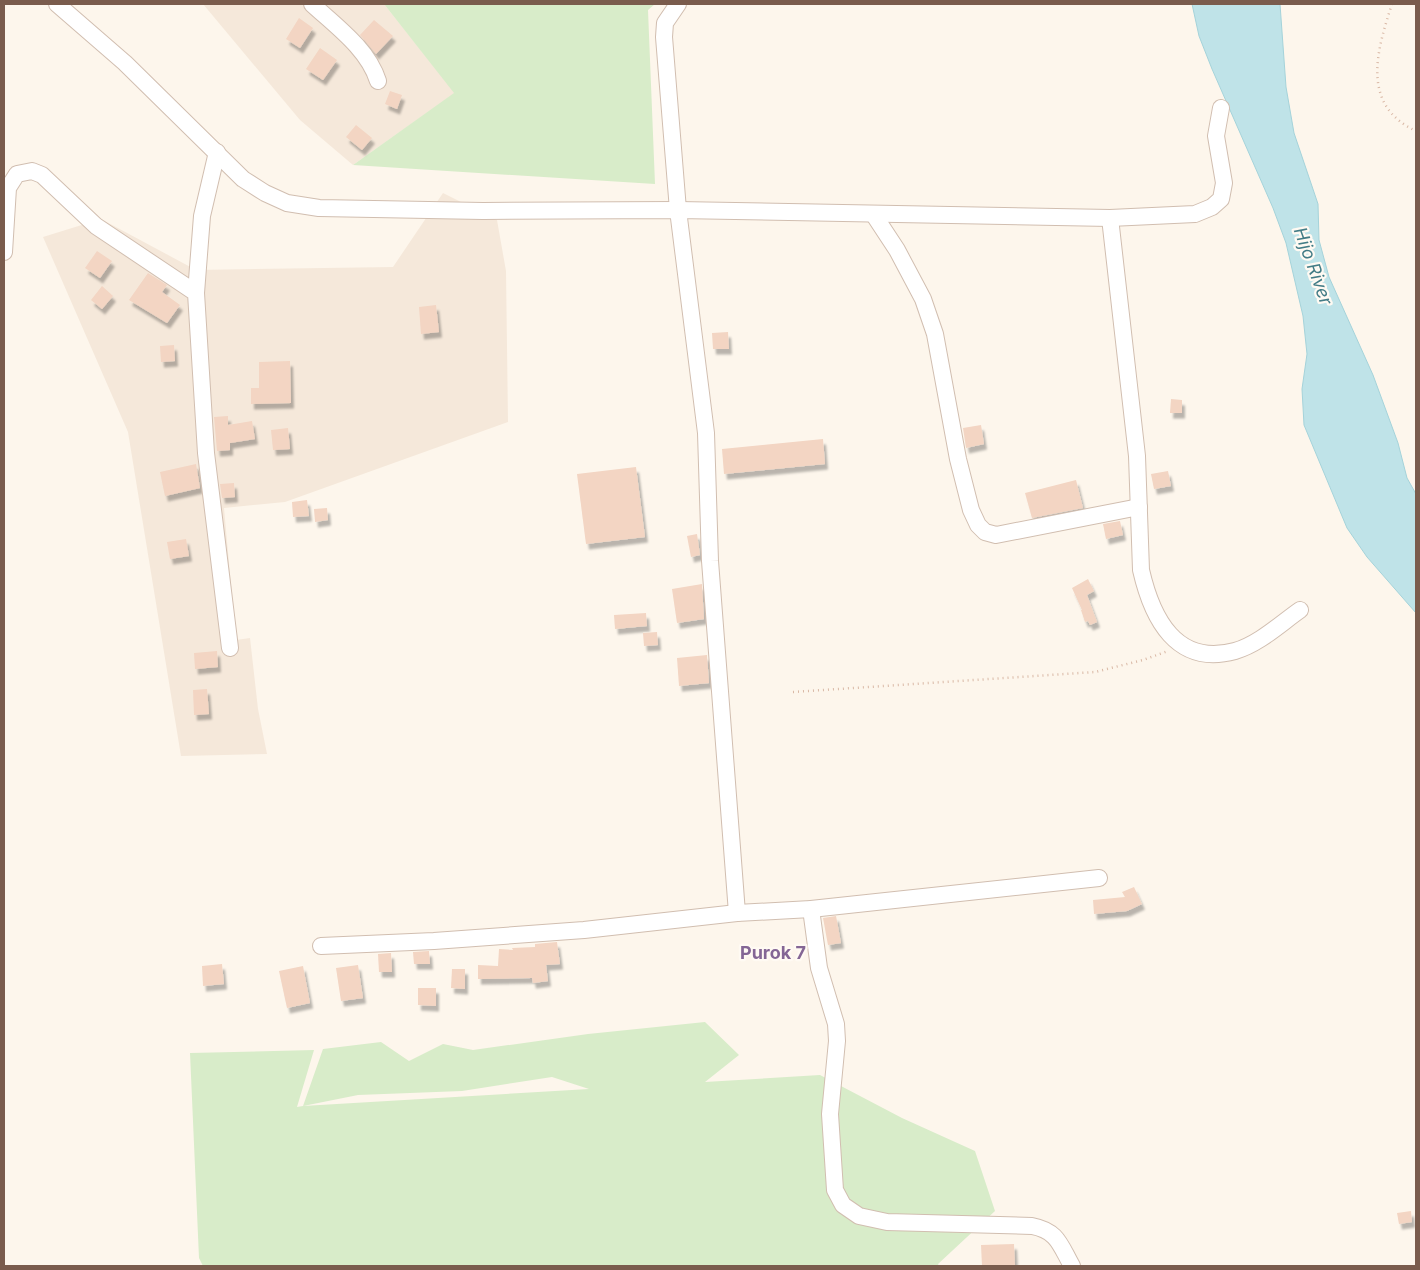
<svg xmlns="http://www.w3.org/2000/svg" width="1420" height="1270" font-family="Inter,sans-serif">
<defs>
<filter id="shadow"><feDropShadow dx="3" dy="5.5" stdDeviation="1" flood-color="#0004"/></filter>
</defs>
<rect width="100%" height="100%" fill="#fdf6ec"/>
<g fill="#f5e8da">
<path d="M203 4H384L455 93 353 165 300 120Z"/>
<path d="M443 193 497 220 506 271 508 422 285 502 224 508 236 640 250 638 258 709 267 754 181 756 128 432 43 237 101 219 196 270 393 267Z"/>
</g>
<g fill="#d8ecc9" fill-rule="evenodd">
<path d="M384 4H655L648 10 655 184 353 165 454 93Z"/>
<path d="M705 1022 739 1055 705 1082 820 1075 902 1118 975 1151 995 1211 938 1264 939 1266H203L199 1258 190 1053 314 1050 297 1107 303 1106 323 1049 381 1042 409 1061 443 1044 473 1050 588 1034ZM552 1077 589 1089 303 1106 358 1095 462 1091Z"/>
</g>
<path fill="#bfe3e8" stroke="#a5d3da" d="M1192 4H1280L1286 87 1294 133 1318 204 1319 240 1329 277 1373 375 1398 443 1407 478 1416 494V613L1367 557 1347 528 1304 425 1302 389 1307 354 1303 316 1286 243 1273 208 1212 69 1199 36Z"/>
<g fill="#f3d5c3" filter="url(#shadow)">
<path d="M299 18 313 28 300 48 286 39Z"/>
<path d="M374 20 393 36 376 54 360 35Z"/>
<path d="M320 48 337 60 323 80 306 69Z"/>
<path d="M390 91 402 95 397 109 385 104Z"/>
<path d="M356 125 372 138 362 150 346 137Z"/>
<path d="M97 251 112 261 100 278 85 268Z"/>
<path d="M148 273 167 285 162 292 180 305 167 323 129 300Z"/>
<path d="M102 286 113 296 102 309 91 300Z"/>
<path d="M436 305 439 332 421 334 419 307Z"/>
<path d="M728 332 729 349H713L712 333Z"/>
<path d="M174 345 175 361 161 362 160 346Z"/>
<path d="M290 361 291 403 251 404V388H259V362Z"/>
<path d="M1171 399 1182 400V413H1170Z"/>
<path d="M228 416V425L252 421 255 439 230 443V450L217 451 214 417Z"/>
<path d="M981 425 984 444 966 448 963 428Z"/>
<path d="M288 428 290 449 273 450 271 430Z"/>
<path d="M823 439 825 464 724 474 722 449Z"/>
<path d="M196 464 200 488 165 496 160 472Z"/>
<path d="M636 467 645 537 586 544 577 474Z"/>
<path d="M1168 471 1171 486 1154 489 1151 474Z"/>
<path d="M1076 480 1083 508 1032 518 1025 493Z"/>
<path d="M234 483 235 497 222 498 220 484Z"/>
<path d="M307 500 309 516 293 517 292 502Z"/>
<path d="M327 508 328 520 315 522 314 509Z"/>
<path d="M1120 521 1123 535 1106 539 1103 524Z"/>
<path d="M697 534 700 555 691 557 687 536Z"/>
<path d="M186 539 189 556 170 559 167 542Z"/>
<path d="M1088 579 1094 591 1087 595 1097 622 1090 625 1088 621 1085 622 1081 610H1082L1072 588Z"/>
<path d="M702 584 704 619 677 623 672 589Z"/>
<path d="M646 613 647 626 615 629 614 615Z"/>
<path d="M657 632 658 645 644 646 643 633Z"/>
<path d="M217 651 218 667 195 669 194 653Z"/>
<path d="M707 655 709 683 679 686 677 658Z"/>
<path d="M207 689 209 714 194 715 193 690Z"/>
<path d="M1134 887 1142 904 1127 911 1094 914 1093 900 1125 897 1122 892Z"/>
<path d="M836 916 841 943 828 945 823 918Z"/>
<path d="M557 942 560 964 546 965 548 981 533 983 532 978 478 979V965L498 966 499 949 513 950 512 948 535 947V944Z"/>
<path d="M429 951 430 964H414L413 952Z"/>
<path d="M391 953 392 972H379L378 954Z"/>
<path d="M222 964 224 984 203 986 202 966Z"/>
<path d="M358 965 363 998 341 1001 336 968Z"/>
<path d="M303 966 310 1003 287 1008 279 971Z"/>
<path d="M452 969H465V989L451 988Z"/>
<path d="M418 988H436V1006L418 1005Z"/>
<path d="M1411 1211 1412 1222 1399 1224 1397 1213Z"/>
<path d="M1014 1244 1015 1266H982L981 1245Z"/>
</g>
<g fill="none" stroke-linecap="round" stroke-linejoin="round">
<defs>
<g id="minor">
<path d="M57 4 125 63 243 179 265 193 287 203 319 208 483 211 678 210 1110 218 1195 214 1212 207 1221 199 1224 183 1216 136 1221 108"/>
<path d="M312 4C336 26 368 49 378 81"/>
<path d="M678 4 665 23 664 37 678 210 706 433 710 561 737 913"/>
<path d="M874 215 897 250 923 299 935 334 958 459 971 510 978 525 985 532 996 535 1139 507"/>
<path d="M1110 218 1137 456 1141 570C1152 618 1176 667 1235 651 1259 644 1280 624 1300 610"/>
<path d="M4 252 8 188 17 174 32 171 42 175 96 226 196 293 206 453 230 648"/>
<path d="M196 293 202 216 217 152"/>
<path d="M811 909 819 968 836 1024 837 1041 830 1114 835 1190 843 1205 859 1216 887 1222 1032 1226C1058 1231 1060 1245 1072 1266"/>
<path d="M321 946 434 941 584 930 737 913 811 909 1099 878"/>
</g>
</defs>
<use href="#minor" stroke="#d1beb0" stroke-width="18"/>
<g stroke="#d9b8a5" stroke-width="2.5" stroke-dasharray="1 4" stroke-linecap="butt">
<path d="M1392 4C1377 50 1360 105 1416 131"/>
<path d="M793 692 1095 672 1143 660 1168 651"/>
</g>
<use href="#minor" stroke="#fff" stroke-width="16"/>
</g>
<g text-anchor="middle" stroke-width="4.5" stroke-linejoin="round" paint-order="stroke">
<g font-size="18" font-style="italic" fill="#437c86" stroke="#fffaf3">
<text transform="translate(1313 266) rotate(70)" y="6">Hijo River</text>
</g>
<g font-size="18" font-weight="bold" fill="#846695" stroke="#fffaf3">
<text x="773" y="959">Purok 7</text>
</g>
</g>
<rect width="1420" height="1270" fill="none" stroke="#7a5c4d" stroke-width="10"/>
</svg>
